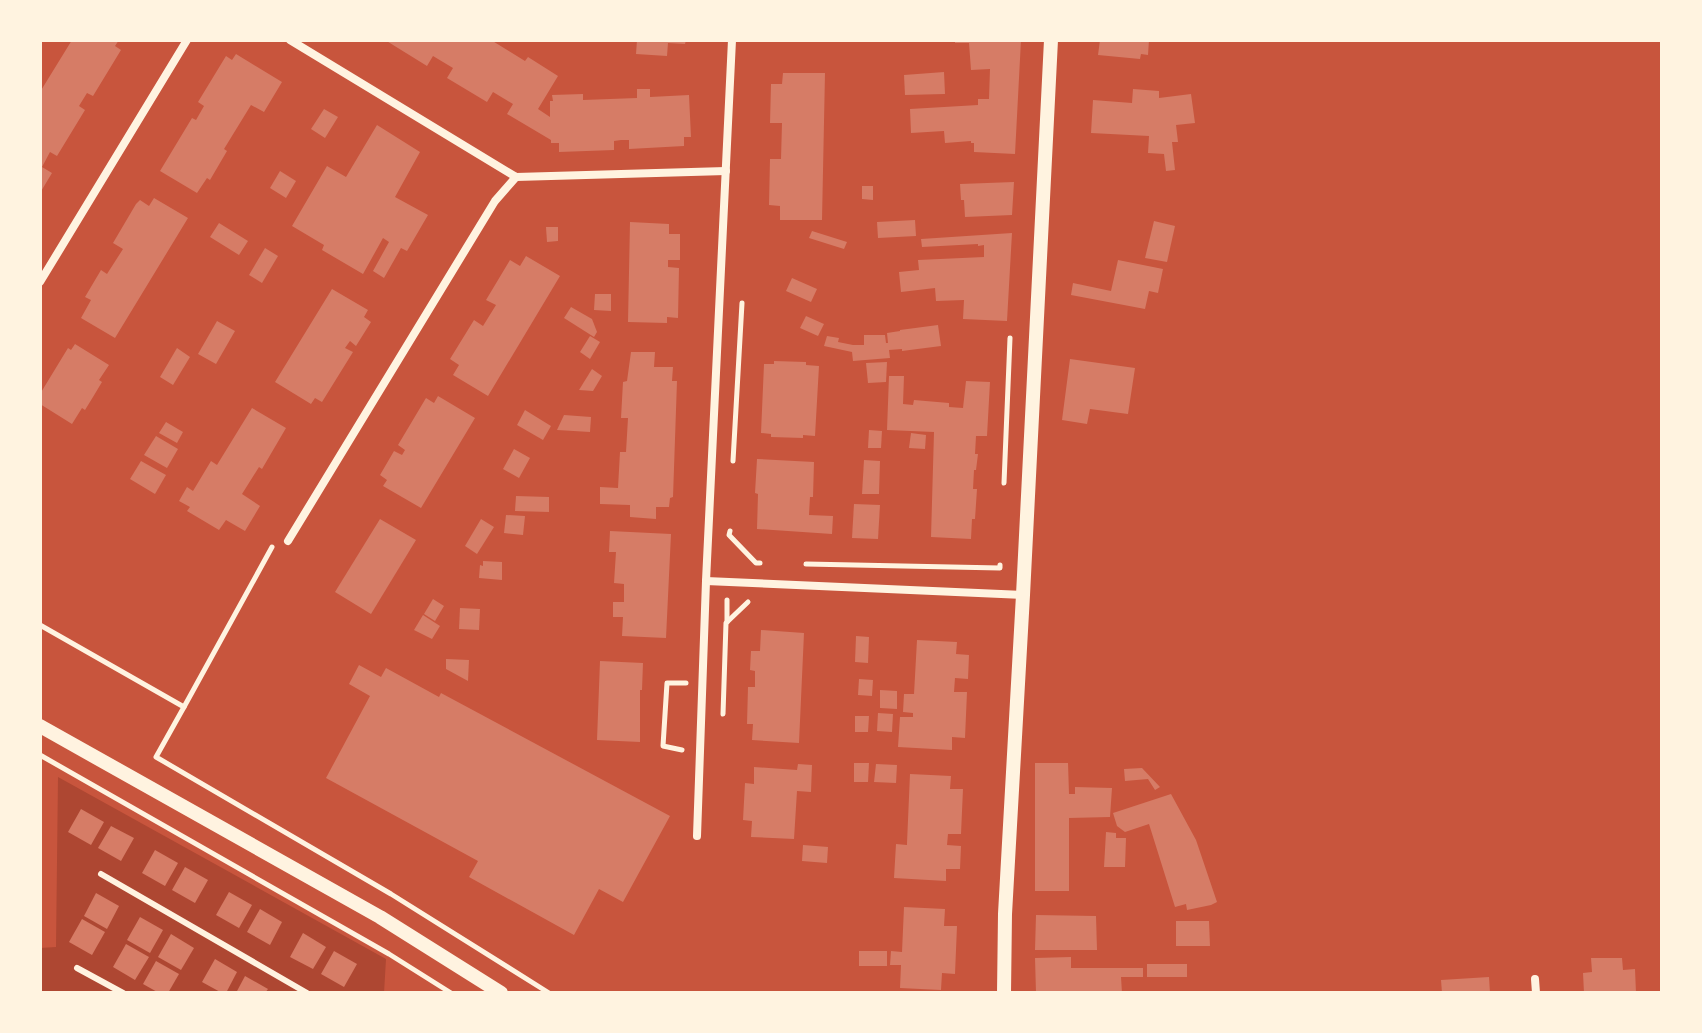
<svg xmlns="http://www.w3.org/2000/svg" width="1702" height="1033" font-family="Inter,sans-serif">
<rect width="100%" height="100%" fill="#c8553d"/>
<path fill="#ae4732" d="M58 777 386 959 384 993H40V948L56 947Z"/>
<g fill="#d67c66">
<path d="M72 40H119L115 46 121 50 93 96 87 93 79 106 85 110 57 156 50 152 42 167 52 173 40 193V92Z"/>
<path d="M385 40H491L525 61 528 57 558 76 538 109 550 117V101H553L552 95 583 94V100L637 98V89H650V97L689 95 691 137H684V146L629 149V140H621L614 141V150L559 152V143H551V140L507 114 513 104 493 92 487 102 447 78 453 68 433 56 427 66Z"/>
<path d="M637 40H686L685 44 668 43 667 56 636 54Z"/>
<path d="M955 40H1021L1015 154 974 152V143H971V141L945 143 944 131 911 133 910 109 978 105V99H989L990 69 971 70 969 43H955Z"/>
<path d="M1100 40H1149L1148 55 1141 54 1140 59 1098 55Z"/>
<path d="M236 54 282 82 264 112 251 105 224 149 227 151 210 180 207 178 197 193 160 171 192 118 196 120 204 106 198 102 226 56 232 60Z"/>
<path d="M944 72 945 94 905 95 904 75Z"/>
<path d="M783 73H825L822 220H780V206L769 205 770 159H781L782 123H770L771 84H782Z"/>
<path d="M1133 89 1159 91V98L1191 94 1195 123 1176 125 1178 142H1172L1175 170 1166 171 1164 154 1148 153 1149 136 1091 133 1093 100 1132 103Z"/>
<path d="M324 109 338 117 325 138 311 129Z"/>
<path d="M377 125 420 152 395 197 428 215 407 251 401 248 384 278 373 271 389 242 383 238 363 274 322 250 324 245 292 226 327 166 346 177Z"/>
<path d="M280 171 296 181 286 198 270 188Z"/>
<path d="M1014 182 1012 215 965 217 964 200H961L960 184Z"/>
<path d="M862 186H873V200L862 199Z"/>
<path d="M154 198 188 218 115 338 81 318 91 300 85 297 101 270 107 274 123 249 113 243 136 204 140 200 149 206Z"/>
<path d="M915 220 916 236 878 238 877 222Z"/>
<path d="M1154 221 1175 226 1167 262 1145 258Z"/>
<path d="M630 222 669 224V234H680V260H668V267L679 268 678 318 667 317V323L628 322Z"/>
<path d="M219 223 248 241 239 255 210 237Z"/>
<path d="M546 227H558V241L547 242Z"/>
<path d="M812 231 847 242 844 249 809 238Z"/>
<path d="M1012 233 1007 321 963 319 964 300 936 301 935 288 901 292 899 272 919 270 918 260 984 257V245L978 246V244L922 247 921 239Z"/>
<path d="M265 248 278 256 262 283 249 275Z"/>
<path d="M526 256 560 276 488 396 453 375 459 365 450 359 474 320 483 326 496 305 486 300 510 260 520 266Z"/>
<path d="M1118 260 1163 269 1158 293 1149 291 1145 309 1071 295 1073 283 1111 291Z"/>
<path d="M792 278 817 289 811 302 786 291Z"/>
<path d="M332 289 368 310 364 317 371 322 356 346 350 341 345 348 353 352 322 402 315 398 311 404 275 382Z"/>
<path d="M595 294H611V311L594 310Z"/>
<path d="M571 307 592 319 597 332 594 337 564 318Z"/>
<path d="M806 316 824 324 818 336 800 328Z"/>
<path d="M217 321 235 331 216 364 198 354Z"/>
<path d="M938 325 941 346 902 351V349L889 350 890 358 853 361 852 352 824 346 827 336 839 338 838 342 853 345H864V335H885L886 343H888L887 333 900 331V330Z"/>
<path d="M590 336 600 342 590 359 580 352Z"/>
<path d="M75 344 109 365 99 380 102 382 93 397 85 410 82 408 72 424 40 404V394L68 348 71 350Z"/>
<path d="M177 348 190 357 173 385 160 377Z"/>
<path d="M631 352H655L654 367H673L672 381H677L673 497 670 498 669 507H656V519L630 517V505L600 504V487L618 488 620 452H626L628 418H621L623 382 627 381Z"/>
<path d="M1070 359 1135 368 1128 414 1090 409 1087 424 1062 420Z"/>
<path d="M774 361 806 362V365L819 366 815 436 803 435V438L771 437V434L761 433 764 364H774Z"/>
<path d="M887 362 886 382 868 383 866 363Z"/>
<path d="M592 369 602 376 593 391 579 390Z"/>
<path d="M889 376H904L903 404 913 405 914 400 949 403V407L963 408 966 381 990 382 987 436H976L975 454H978L976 470H974L973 489H977L975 519H972L971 539 931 537 934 432 887 430Z"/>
<path d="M438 396 475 418 421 508 383 486 387 480 380 475 394 451 402 455 405 450 398 445 426 398 434 403Z"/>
<path d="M252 408 286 428 262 469 259 467 242 494 260 506 245 531 226 520 219 530 187 511 190 507 179 501 187 487 193 491 211 461 217 465Z"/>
<path d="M525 410 551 426 543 440 517 425Z"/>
<path d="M564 415 591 417 590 432 557 430Z"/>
<path d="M166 422 183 432 177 443 159 433Z"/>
<path d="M869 430 882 431 881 448H868Z"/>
<path d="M911 433 926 435 925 449 909 448Z"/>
<path d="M156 436 178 449 167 468 144 455Z"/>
<path d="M514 449 530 458 519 478 503 469Z"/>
<path d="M757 459 814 462 813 497H810L809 515 833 516 832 534 757 529 758 494 755 493Z"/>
<path d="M864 460 880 461 879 494H862Z"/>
<path d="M141 461 166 475 155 494 130 479Z"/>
<path d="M516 496 549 497V512L515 511Z"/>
<path d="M854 504 880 505 878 539 852 538Z"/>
<path d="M506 515 525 516 523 535 504 533Z"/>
<path d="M380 519 416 540 371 614 335 592Z"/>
<path d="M481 519 494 527 477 554 465 546Z"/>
<path d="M610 531 671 534 666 638 622 636 623 617H613V602H624V584L614 583 616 552H609Z"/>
<path d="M483 561 502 562V580L479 578 480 565 483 566Z"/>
<path d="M433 599 444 606 435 621 424 614Z"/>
<path d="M460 608 480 609 479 630 459 629Z"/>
<path d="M423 615 440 626 432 639 414 630Z"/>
<path d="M761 630 804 633 799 743 752 740 753 724H747L748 687H755V671L750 670 751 651H760Z"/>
<path d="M856 636 869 637 868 663 855 662Z"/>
<path d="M917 640 957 642 956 654 969 655 968 679 955 678 954 692H967L965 738 952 737V750L898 747 900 717H913V713L903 712 904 694H914Z"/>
<path d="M446 659 469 660 468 681 446 669Z"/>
<path d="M600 661 643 663 642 690H640V742L597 740Z"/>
<path d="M359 665 381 677 386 668 439 697 441 693 670 816 623 902 599 889 574 935 469 877 478 861 326 778 370 696 349 684Z"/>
<path d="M859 679 873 680 872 696 858 695Z"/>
<path d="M880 690 897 691V709L880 708Z"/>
<path d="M878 713 893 714 892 732 877 731Z"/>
<path d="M855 716H869L868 732H855Z"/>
<path d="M854 763H869L868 782H854Z"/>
<path d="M1035 763H1068L1069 794H1075V787L1112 788 1110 817 1069 818V891H1035Z"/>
<path d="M798 764 812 765 811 792 797 791 794 839 751 837 752 821 743 820 745 783 754 784V767L797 770Z"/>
<path d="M876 764 897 765 896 783 874 782Z"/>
<path d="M1142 768 1160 787 1155 790 1148 779 1125 781 1124 769Z"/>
<path d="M910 774 951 776 950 789H963L961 834H948L947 845 961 846 960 869H946V881L894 878 896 844 907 845V843Z"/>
<path d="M1171 794 1196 840 1217 902 1211 905 1187 910 1186 904 1175 907 1149 824 1125 832 1117 826 1113 813Z"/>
<path d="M81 809 104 822 91 845 68 832Z"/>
<path d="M111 826 134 838 121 861 98 848Z"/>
<path d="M1106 832 1116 833V838H1126L1125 867H1104Z"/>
<path d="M803 845 828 847 827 863 802 861Z"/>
<path d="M155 850 178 863 165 886 142 873Z"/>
<path d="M185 867 208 880 195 903 172 890Z"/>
<path d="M229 892 252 905 239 928 216 915Z"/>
<path d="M96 893 119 906 107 929 84 916Z"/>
<path d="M904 907 945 909 944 926H957L955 974 942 973 941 990 900 988 901 965H890L891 951 902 952Z"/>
<path d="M260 909 282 922 270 945 247 932Z"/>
<path d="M1036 915 1096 916 1097 950H1035Z"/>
<path d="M140 917 163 930 150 953 127 940Z"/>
<path d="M82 919 105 932 92 955 69 942Z"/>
<path d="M1176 921H1209L1210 946H1176Z"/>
<path d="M303 933 326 947 313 969 290 957Z"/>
<path d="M171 934 194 948 181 970 158 957Z"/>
<path d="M126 944 149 957 135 980 113 967Z"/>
<path d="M334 951 357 964 344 987 321 974Z"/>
<rect x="859" y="951" width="28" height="15"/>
<path d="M1071 957V968H1143V977H1121L1122 993H1036L1035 958Z"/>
<path d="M1591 958H1622L1623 970 1635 969 1636 993H1584L1583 973 1592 972Z"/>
<path d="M215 959 237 972 226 993H222L202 982Z"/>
<path d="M156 961 179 974 168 993H159L143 984Z"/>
<rect x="1147" y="964" width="40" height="13"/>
<path d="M245 976 268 989 265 993H236Z"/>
<path d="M1489 977 1490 993H1442L1441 980Z"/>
</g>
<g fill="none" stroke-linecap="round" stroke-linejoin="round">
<g stroke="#fff3e0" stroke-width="5">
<path d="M733 461 742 303"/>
<path d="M1004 483 1010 338"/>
<path d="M730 531 729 535 756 563H760"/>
<path d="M806 564 1000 568V565"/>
<path d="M727 622V600"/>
<path d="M40 625 184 707 156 757 391 894 549 993"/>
<path d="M184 707 272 547"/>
<path d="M723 714 726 623 748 602"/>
<path d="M682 750 663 746 667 683H686"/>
<path d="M40 755 389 954 451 993"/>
</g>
<g stroke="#fff3e0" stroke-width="6">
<path d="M101 874 307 993"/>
<path d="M77 968 123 993"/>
</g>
<g stroke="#fff3e0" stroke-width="8">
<path d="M290 40 516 177 726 171"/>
<path d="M40 282 187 40"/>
<path d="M288 541 495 201 516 177"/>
<path d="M706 581 1023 595"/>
<path d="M697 836 706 581 732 40"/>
<path d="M1535 979 1536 993"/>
</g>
<g stroke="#fff3e0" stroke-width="14">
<path d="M40 726 380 917 501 993"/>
<path d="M1004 993 1005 914 1023 595 1051 40"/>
</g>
</g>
<rect width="1702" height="1033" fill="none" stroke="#fff3e0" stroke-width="84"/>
</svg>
